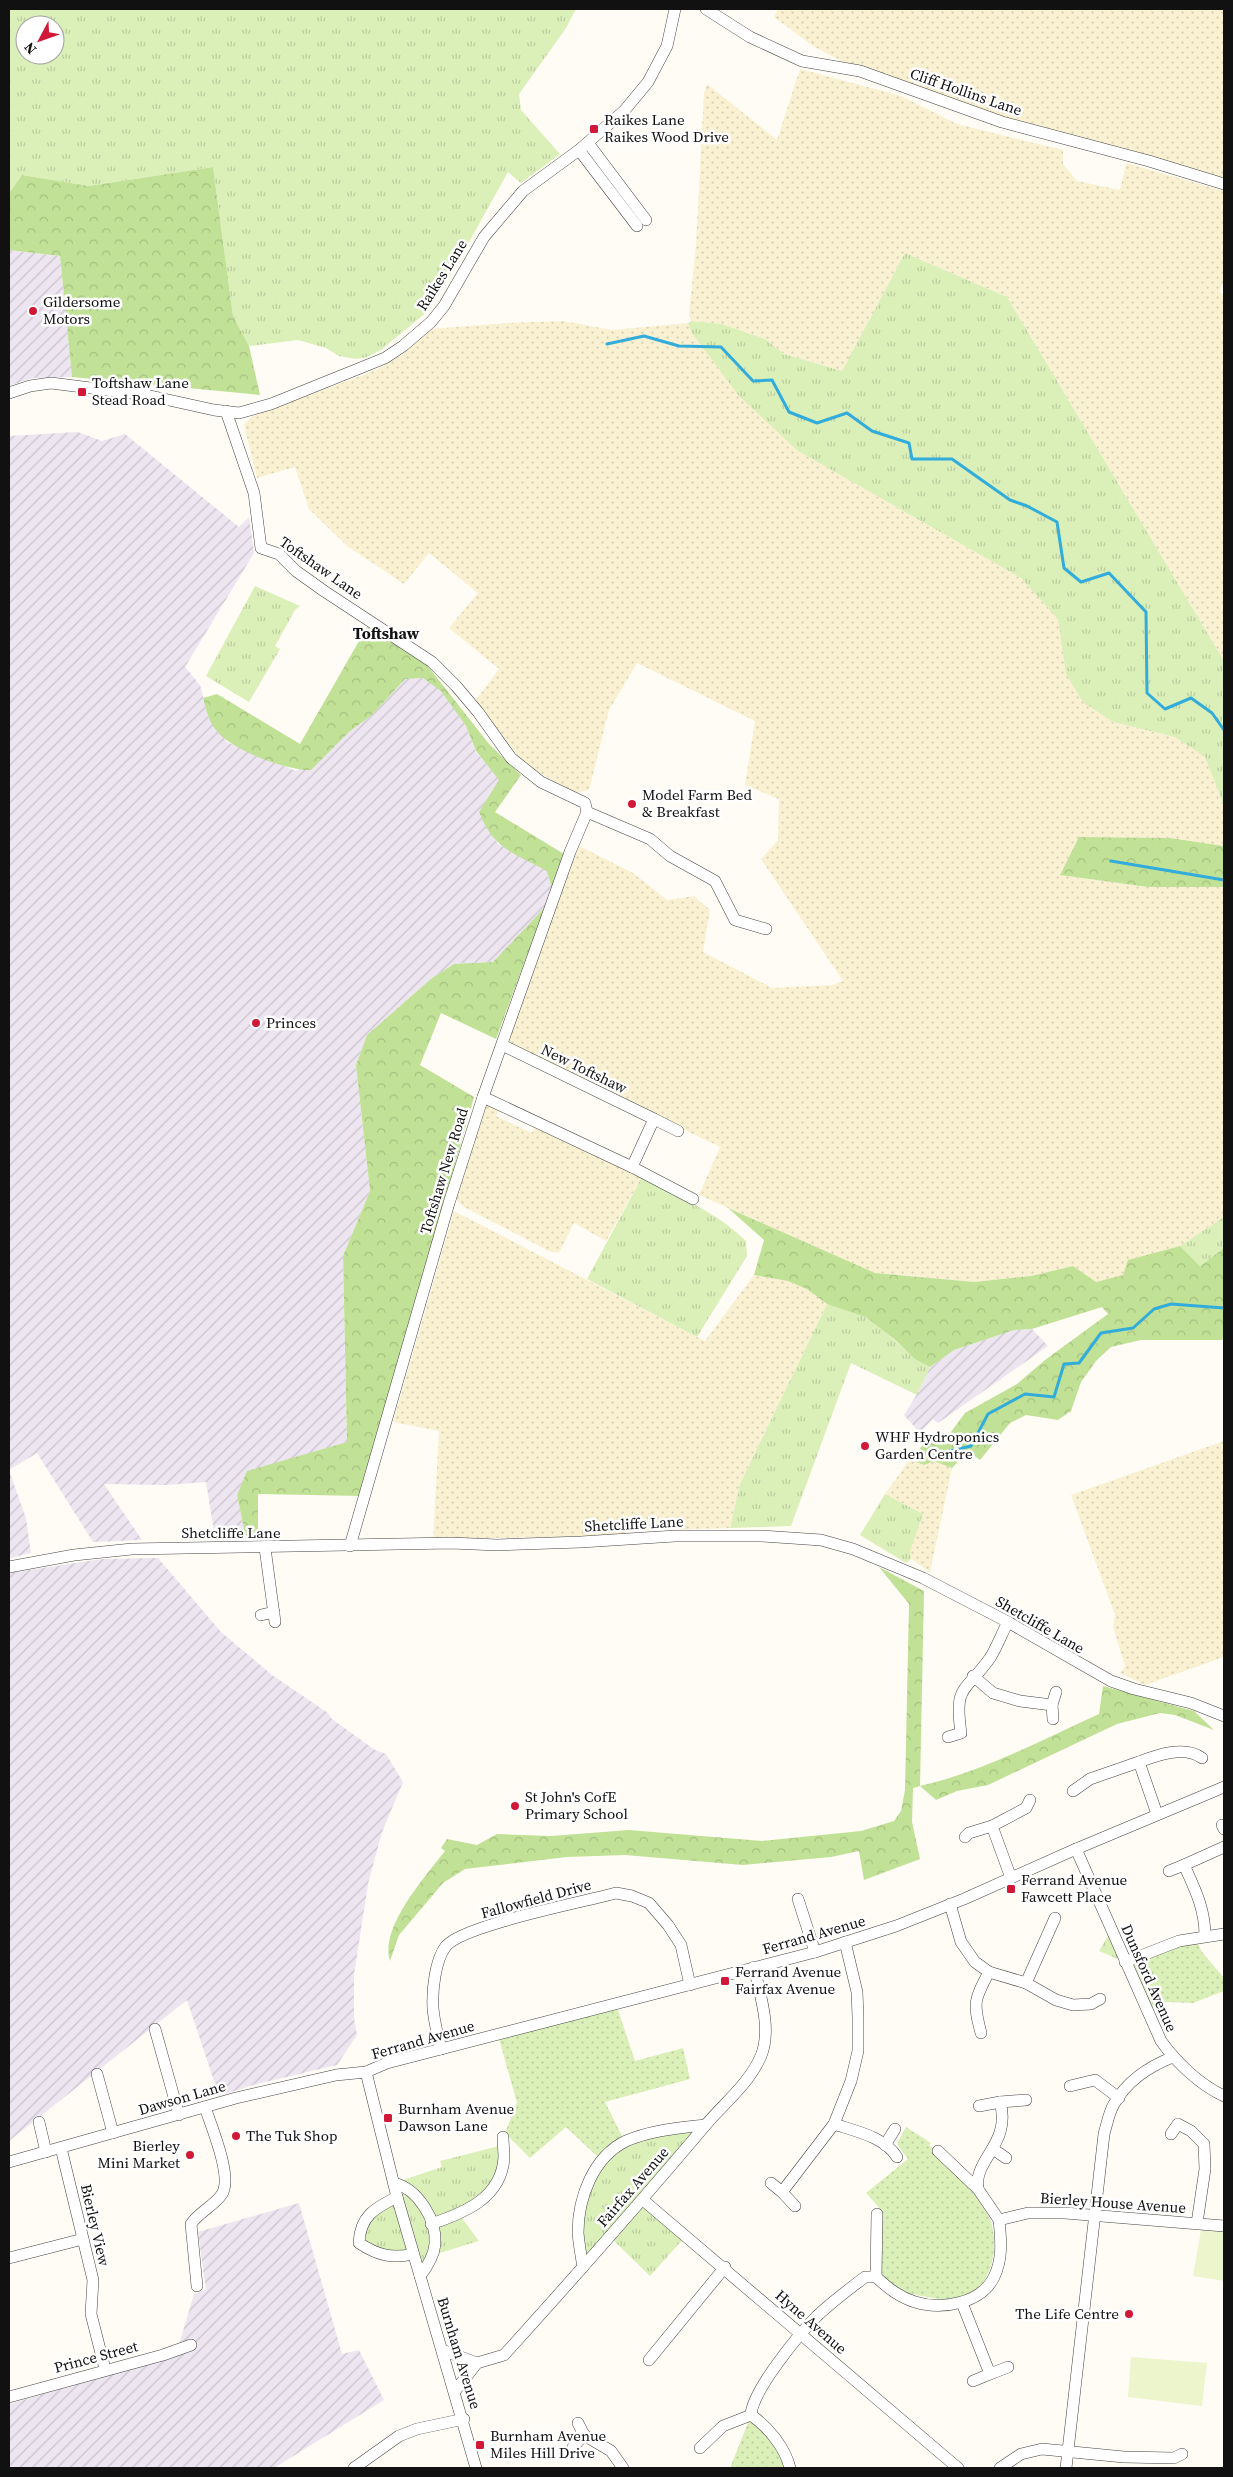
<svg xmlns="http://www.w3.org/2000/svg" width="1233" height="2477" font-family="'Source Serif 4',serif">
<defs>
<pattern id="industrial-furrows" width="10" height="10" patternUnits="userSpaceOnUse" patternTransform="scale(1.25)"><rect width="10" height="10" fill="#ede5f0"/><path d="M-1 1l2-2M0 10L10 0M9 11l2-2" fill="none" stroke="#cac3cd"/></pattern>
<pattern id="farmland-dots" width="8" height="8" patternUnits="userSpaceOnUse" patternTransform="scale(1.25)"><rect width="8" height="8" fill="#f9f1d1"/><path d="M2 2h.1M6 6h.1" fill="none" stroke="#d4ceb2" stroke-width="1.8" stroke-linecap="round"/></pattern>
<pattern id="grass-tufts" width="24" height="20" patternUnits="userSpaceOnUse" patternTransform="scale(1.25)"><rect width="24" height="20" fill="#dbefb9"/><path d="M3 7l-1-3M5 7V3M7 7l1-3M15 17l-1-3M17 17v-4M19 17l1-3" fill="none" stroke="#bbcc9e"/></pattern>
<pattern id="forest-crowns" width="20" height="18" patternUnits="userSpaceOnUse" patternTransform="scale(1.25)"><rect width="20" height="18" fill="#c1e196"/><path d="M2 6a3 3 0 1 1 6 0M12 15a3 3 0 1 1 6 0" fill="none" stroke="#a5c080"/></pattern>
<pattern id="park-dots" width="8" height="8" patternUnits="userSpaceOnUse" patternTransform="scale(1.25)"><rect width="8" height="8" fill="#dbefb9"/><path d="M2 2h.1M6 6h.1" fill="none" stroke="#bbcc9e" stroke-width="1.8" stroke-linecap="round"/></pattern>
</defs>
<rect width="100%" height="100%" fill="#fffcf5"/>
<g fill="url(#industrial-furrows)">
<path d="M9 250 60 256 72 377 33 378 9 386Z"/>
<path d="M78 432 102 441 125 434 239 527 249 517 254 553 185 667 200 685 208 716 227 742 296 771 372 715 405 679 423 678 441 690 466 726 476 752 500 780 479 812 498 844 547 871 552 889 545 907 493 962 454 964 432 978 367 1035 356 1065 370 1191 343 1256 347 1442 247 1472 237 1495 246 1539 215 1538 206 1482 166 1485 104 1484 142 1540 93 1542 37 1453 9 1470 26 1518 31 1553 10 1558 9 1556V436Z"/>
<path d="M1032 1329 1048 1346 938 1423 933 1419 920 1433 904 1415 919 1391 930 1367 954 1350 1014 1330Z"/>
<path d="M158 1558 221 1632 272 1675 328 1713 332 1719 375 1750 386 1754 403 1782 382 1832 368 1884 354 1975V2018L357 2035 337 2065 253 2085 219 2096 187 2000 9 2141V1573L102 1559Z"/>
<path d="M299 2203 342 2354 359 2350 384 2400 274 2468H9V2404L164 2359 180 2341 194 2294 206 2290 198 2232Z"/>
</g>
<g fill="url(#farmland-dots)">
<path d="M778 9H1224V184L1002 122 860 71 813 46 774 17Z"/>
<path d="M800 69 901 96 957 124 1063 150V164L1077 181 1120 190 1126 163 1224 191V279L1220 292 1224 296V661L1007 297 905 253 842 371 784 354 764 339 722 324 691 321 689 315 696 244 704 93 707 84 777 140Z"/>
<path d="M563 321 612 330 688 323 692 333 798 451 1021 578 1059 619 1066 674 1113 722 1175 737 1205 757 1224 806V846L1170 838 1079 837 1060 875 1148 887H1224V1217L1180 1246 1129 1260 1123 1275 1096 1282 1073 1266 1031 1276 974 1282 875 1273 699 1195 720 1147 508 1045 528 980 579 846 633 873 667 900 694 896 710 910 703 952 772 988 833 985 843 981 761 859 778 840 779 799 745 785 755 721 637 663 609 710 589 790 575 793 524 764 476 700 499 669 449 628 478 593 429 553 404 584 347 546 309 509 295 467 257 478 244 425 252 416 374 371 402 355 431 329 508 323Z"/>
<path d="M486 1102 500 1109 496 1116 532 1133 536 1126 642 1177 606 1241 574 1223 559 1253 549 1251 464 1207 455 1199Z"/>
<path d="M454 1211 705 1341 754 1275 788 1281 807 1289 827 1304 740 1484 730 1528 635 1531 615 1536 433 1539 439 1431 393 1422Z"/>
<path d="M1224 1441V1657L1145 1685 1120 1673 1125 1666 1113 1627 1115 1615 1071 1495Z"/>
<path d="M910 1459 924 1465 934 1460 952 1468 930 1572 911 1559 909 1551 923 1514 885 1494Z"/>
</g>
<g fill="url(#grass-tufts)" fill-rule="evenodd">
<path d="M9 9H576L566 28 519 94 521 110 560 154 521 183 508 172 453 271 428 311 381 350 367 357 356 359 339 356 326 348 298 340 249 346 233 316 213 167 89 186 22 175 9 193ZM25 25H55V55H25Z"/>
<path d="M905 253 1007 297 1224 661V806L1205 757 1175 737 1113 722 1083 702 1066 674 1058 619 1021 578 798 451 739 396 692 333 688 323 691 321 722 324 765 339 784 354 842 371Z"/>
<path d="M255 586 300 606 295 610 275 646 280 649 249 702 206 676Z"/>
<path d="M642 1177C677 1196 718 1213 746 1241L747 1256 697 1337 587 1279Z"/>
<path d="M1224 1217V1248L1200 1266 1180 1246Z"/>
<path d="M827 1304C840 1308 857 1311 868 1318 890 1333 906 1355 930 1367L917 1395 851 1363 791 1526 730 1528 740 1484Z"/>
<path d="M885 1494 923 1514 910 1551 911 1559 906 1563 860 1535Z"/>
<path d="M1111 1931 1125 1962 1099 1951Z"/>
<path d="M705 2125 644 2200 686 2236 650 2276 610 2237 583 2267V2195L601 2160 625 2142Z"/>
<path d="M503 2145 496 2184 459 2214 479 2241 433 2255 425 2270 413 2254 368 2249 359 2228 397 2197 394 2183 442 2167 440 2161Z"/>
</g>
<g fill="url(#forest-crowns)">
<path d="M213 167 233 316 249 346 260 395 72 377 60 256 9 250V193L22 175 89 186Z"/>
<path d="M367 627 427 665 489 744 521 775 495 812 564 854 552 889 547 871C514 853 494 850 479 812L499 780 476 751 466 726 441 691 423 678 405 679 372 715 349 732 311 770C287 771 231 750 216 730 208 721 206 708 203 698L217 694 300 744Z"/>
<path d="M1079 837 1170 838 1224 846V887H1148L1060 875Z"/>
<path d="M545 907 496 1039 441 1013 420 1065 474 1097 361 1496 258 1494V1540L246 1539 237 1495 247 1471 347 1442 343 1256 370 1191 356 1065 367 1035 432 978 454 964 493 962Z"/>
<path d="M728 1208 875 1273 974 1282 1031 1276 1073 1266 1096 1282 1123 1275 1128 1260 1180 1246 1200 1266 1224 1248V1338L1222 1340H1141L1111 1347 1096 1361 1081 1382 1071 1411 1058 1420 1026 1415 1010 1423 980 1460 968 1451 952 1468 934 1461 924 1465 912 1460 926 1440 948 1436 965 1413 1017 1384 1045 1360 1108 1314 1102 1307 1032 1329 1014 1330 954 1350 930 1367 915 1359 894 1339 866 1317 827 1304 807 1289 788 1281 754 1275 764 1240Z"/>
<path d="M879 1567 924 1591 920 1786C983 1772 1041 1740 1099 1714L1103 1686 1194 1711 1214 1730 1175 1715 1160 1713 1117 1724 988 1785 957 1791 936 1800 920 1786 913 1788 912 1822 920 1859 864 1880 859 1851 831 1857 743 1865 625 1855 567 1857 465 1869 443 1883 399 1935 390 1961C379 1928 425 1877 445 1851L441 1848 447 1839 477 1845 497 1834 551 1836 629 1830 762 1841 861 1831 894 1821 901 1811 905 1790 909 1604Z"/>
</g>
<g fill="url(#park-dots)">
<path d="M1195 1938 1202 1952 1224 1978V1991L1193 2003 1167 2002 1146 2009 1125 1962Z"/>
<path d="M616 2004 635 2061 683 2048 690 2079 605 2102 625 2142 601 2160 566 2127 530 2158 505 2133 517 2103 498 2035Z"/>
<path d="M906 2127 931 2143 929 2145C948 2162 983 2199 991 2222 999 2247 992 2288 964 2297 950 2301 936 2299 922 2296 909 2294 894 2289 885 2278 875 2265 878 2226 882 2211L866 2193 908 2159 897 2144Z"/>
<path d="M751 2415 761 2423 790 2468H730Z"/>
</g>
<g fill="#ecf5cc">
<path d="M1202 2224 1224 2226V2281L1193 2276Z"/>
<path d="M1131 2357 1207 2363 1202 2406 1128 2397Z"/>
</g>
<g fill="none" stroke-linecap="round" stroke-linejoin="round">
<g stroke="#32acdb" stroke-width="3">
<path d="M607 344 644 336 679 346 721 347 753 381 772 380 789 412 817 423 847 413 872 431 909 443 912 459H952L1010 500 1027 506 1057 522 1064 568 1081 582 1109 573 1146 612 1147 693 1165 709 1191 698 1212 713 1224 730"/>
<path d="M1111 861 1224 880"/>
<path d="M937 1454 971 1446 988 1414 1025 1394 1054 1397 1064 1364 1079 1363 1101 1333 1133 1328 1154 1309 1171 1304 1224 1308"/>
</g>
<defs>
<g id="minor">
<path d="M706 9 750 37 802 61 860 71 1002 122 1149 161 1224 184"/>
<path d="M588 143 646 220"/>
<path d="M579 150 637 226"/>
<path d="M9 393 30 386 51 383 146 395 214 410 239 413 271 404 385 358 403 346 431 322 444 306 484 237 523 191 579 150 624 111 648 82 667 46 675 9"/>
<path d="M226 411 254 493 261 548 279 554 296 571 324 591 432 662 456 686 478 712 511 758 541 782 585 803 587 812"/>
<path d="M587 812 650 839 670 856 715 881 735 920 766 929"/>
<path d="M502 1045 654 1119 632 1167"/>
<path d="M483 1097 632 1167 693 1199"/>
<path d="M654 1119 678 1131"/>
<path d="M350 1546 449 1203 483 1097 570 852 587 812"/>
<path d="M265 1548 275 1622"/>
<path d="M9 1567 74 1555 132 1549 451 1543 497 1545 581 1542 675 1536H761L821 1540 853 1549 923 1578 1008 1622 1111 1681 1134 1689 1191 1703 1224 1716"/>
<path d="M261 1615 274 1612"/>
<path d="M973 1676 993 1693 1020 1701 1052 1705 1053 1719"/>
<path d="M1052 1705 1056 1692"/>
<path d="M948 1737 961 1733C954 1684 965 1693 990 1658 997 1647 1002 1633 1008 1622"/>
<path d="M1139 1762C1157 1755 1185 1745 1202 1758"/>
<path d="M1073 1791 1090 1779 1139 1762 1157 1814"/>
<path d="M1222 1825 1224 1829"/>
<path d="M965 1837 969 1833 992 1826"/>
<path d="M1076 1849 1161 2041C1177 2063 1200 2085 1224 2096"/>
<path d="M1169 1871 1184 1865"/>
<path d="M1011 1878 992 1826 1026 1808 1030 1800"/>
<path d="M798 1899 815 1952"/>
<path d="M950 1904 961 1942 975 1962 989 1972 1026 1983 1056 2000 1073 2005 1091 2004 1100 1999"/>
<path d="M1205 1936C1205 1909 1195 1889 1184 1865L1224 1847"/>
<path d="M1125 1962 1179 1941 1224 1934"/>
<path d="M1026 1983 1055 1918"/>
<path d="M155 2029 179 2115"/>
<path d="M981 2033C973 2003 974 2000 989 1972"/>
<path d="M441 2049C438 2036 434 2022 433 2008 432 1991 435 1960 446 1946 464 1925 583 1902 616 1893L632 1896 649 1903 668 1925 681 1945 690 1985"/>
<path d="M366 2072 397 2197 476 2468"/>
<path d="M97 2074 113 2133"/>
<path d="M1070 2086 1095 2080 1119 2098"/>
<path d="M1000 2102 1026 2100"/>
<path d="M39 2122 46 2152"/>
<path d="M834 2124C855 2131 885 2137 897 2157"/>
<path d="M1171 2134 1178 2124 1191 2131 1204 2144 1205 2169 1197 2223"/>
<path d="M885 2145 895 2129"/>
<path d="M61 2148 93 2280 91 2314 105 2369"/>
<path d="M993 2149 1006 2158"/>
<path d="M938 2151 978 2189 999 2220"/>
<path d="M9 2162 236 2098 336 2075 366 2072 387 2063 815 1952 896 1926 964 1899 1076 1849 1224 1787"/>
<path d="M394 2183C418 2189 437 2220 435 2244 434 2256 427 2267 420 2276"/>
<path d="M771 2183 782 2192"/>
<path d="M978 2189C973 2159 1012 2144 1000 2102L979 2106"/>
<path d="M397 2197C375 2208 360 2216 359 2243 377 2255 392 2259 413 2254"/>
<path d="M643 2200 958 2468"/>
<path d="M795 2206 782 2192 834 2124 851 2081 858 2051V2017L857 1992 845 1942"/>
<path d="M431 2224C464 2213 502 2198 504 2157 504 2151 503 2144 503 2137"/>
<path d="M9 2258 83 2239"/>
<path d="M583 2267C581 2256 579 2244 578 2233 578 2198 593 2157 626 2141 651 2130 679 2128 705 2125"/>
<path d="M876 2277 877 2214"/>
<path d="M197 2286 191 2224C199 2212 214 2206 222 2194 233 2177 211 2126 205 2107"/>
<path d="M962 2303 990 2374 973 2381"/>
<path d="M442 2350 477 2363"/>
<path d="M649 2360 725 2267"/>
<path d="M990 2374 1008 2367"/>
<path d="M455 2391 477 2363 504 2355C572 2280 639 2204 704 2127 723 2104 749 2084 761 2056 772 2029 760 1995 754 1967"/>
<path d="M9 2397 163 2355 191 2345"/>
<path d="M578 2423 584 2435"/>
<path d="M573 2447 584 2435 611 2451 623 2468"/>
<path d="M700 2448 723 2426 751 2415"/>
<path d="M354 2468 399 2436 417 2429 464 2419"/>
<path d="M790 2468C785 2447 768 2427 751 2415 752 2391 799 2334 817 2316 832 2302 849 2289 865 2277H876C888 2288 899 2297 915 2302 941 2310 981 2304 994 2277 1003 2259 1001 2239 999 2220L1028 2213H1065L1224 2226"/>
<path d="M1000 2468 1021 2454 1042 2449 1124 2457 1174 2458 1182 2454"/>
<path d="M1066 2468 1104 2134C1107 2124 1109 2112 1114 2104 1127 2081 1150 2066 1173 2057"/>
</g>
</defs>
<use href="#minor" stroke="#444" stroke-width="12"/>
<use href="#minor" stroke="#fff" stroke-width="11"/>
</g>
<g fill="#d11837" stroke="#fff" stroke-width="2">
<rect x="589" y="124" width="10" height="10" rx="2.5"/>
<circle cx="33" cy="311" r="5"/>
<rect x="77" y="387" width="10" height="10" rx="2.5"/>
<circle cx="632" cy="804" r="5"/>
<circle cx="256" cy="1023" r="5"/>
<circle cx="865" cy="1446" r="5"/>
<circle cx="515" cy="1806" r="5"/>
<rect x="1006" y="1884" width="10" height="10" rx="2.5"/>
<rect x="720" y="1976" width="10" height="10" rx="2.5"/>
<rect x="383" y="2113" width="10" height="10" rx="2.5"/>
<circle cx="236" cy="2136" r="5"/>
<circle cx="190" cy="2155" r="5"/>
<circle cx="1129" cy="2314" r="5"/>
<rect x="475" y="2440" width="10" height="10" rx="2.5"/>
</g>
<g text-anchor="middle" stroke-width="5" stroke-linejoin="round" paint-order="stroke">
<g font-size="15" fill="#111" stroke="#fff">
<text transform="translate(966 92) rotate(19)" y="5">Cliff Hollins Lane</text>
<text transform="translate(442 275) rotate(-58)" y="5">Raikes Lane</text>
<text transform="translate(321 568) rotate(35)" y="5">Toftshaw Lane</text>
<text transform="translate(584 1069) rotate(26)" y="5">New Toftshaw</text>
<text transform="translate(444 1171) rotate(-73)" y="5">Toftshaw New Road</text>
<text transform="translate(634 1524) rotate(-3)" y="5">Shetcliffe Lane</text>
<text x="231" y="1538">Shetcliffe Lane</text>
<text transform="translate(1040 1625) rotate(30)" y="5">Shetcliffe Lane</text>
<text transform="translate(536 1899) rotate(-15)" y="5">Fallowfield Drive</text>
<text transform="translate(814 1935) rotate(-16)" y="5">Ferrand Avenue</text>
<text transform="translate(1149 1978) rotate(66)" y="5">Dunsford Avenue</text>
<text transform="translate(423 2040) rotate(-16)" y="5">Ferrand Avenue</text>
<text transform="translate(182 2098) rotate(-16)" y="5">Dawson Lane</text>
<text transform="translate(633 2187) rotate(-49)" y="5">Fairfax Avenue</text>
<text transform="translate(1113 2203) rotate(4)" y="5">Bierley House Avenue</text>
<text transform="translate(95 2225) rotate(77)" y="5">Bierley View</text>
<text transform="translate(811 2322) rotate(41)" y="5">Hyne Avenue</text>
<text transform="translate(459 2353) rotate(73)" y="5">Burnham Avenue</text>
<text transform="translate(96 2357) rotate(-15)" y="5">Prince Street</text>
</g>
<g font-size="15" fill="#111" stroke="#fff" text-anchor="start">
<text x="604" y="125">Raikes Lane<tspan x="604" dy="17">Raikes Wood Drive</tspan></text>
<text x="43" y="307">Gildersome<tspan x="43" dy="17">Motors</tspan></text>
<text x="92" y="388">Toftshaw Lane<tspan x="92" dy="17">Stead Road</tspan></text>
<text x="642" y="800">Model Farm Bed<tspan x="642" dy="17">&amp; Breakfast</tspan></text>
<text x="266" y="1028">Princes</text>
<text x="875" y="1442">WHF Hydroponics<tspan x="875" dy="17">Garden Centre</tspan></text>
<text x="525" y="1802">St John's CofE<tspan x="525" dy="17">Primary School</tspan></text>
<text x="1021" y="1885">Ferrand Avenue<tspan x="1021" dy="17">Fawcett Place</tspan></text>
<text x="735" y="1977">Ferrand Avenue<tspan x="735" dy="17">Fairfax Avenue</tspan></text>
<text x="398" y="2114">Burnham Avenue<tspan x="398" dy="17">Dawson Lane</tspan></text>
<text x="246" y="2141">The Tuk Shop</text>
<text x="180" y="2151" text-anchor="end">Bierley<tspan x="180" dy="17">Mini Market</tspan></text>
<text x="1119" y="2319" text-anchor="end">The Life Centre</text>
<text x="490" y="2441">Burnham Avenue<tspan x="490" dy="17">Miles Hill Drive</tspan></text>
</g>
<g font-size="16" font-weight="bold" fill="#111" stroke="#fff">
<text x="386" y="639">Toftshaw</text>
</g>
</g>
<rect width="1233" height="2477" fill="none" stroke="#111111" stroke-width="20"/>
<g transform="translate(40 40) rotate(229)"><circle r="24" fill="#ffffff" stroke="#a0a0a0"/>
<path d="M0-4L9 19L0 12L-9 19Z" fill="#d11837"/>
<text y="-8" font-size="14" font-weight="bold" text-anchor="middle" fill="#111111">N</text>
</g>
</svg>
